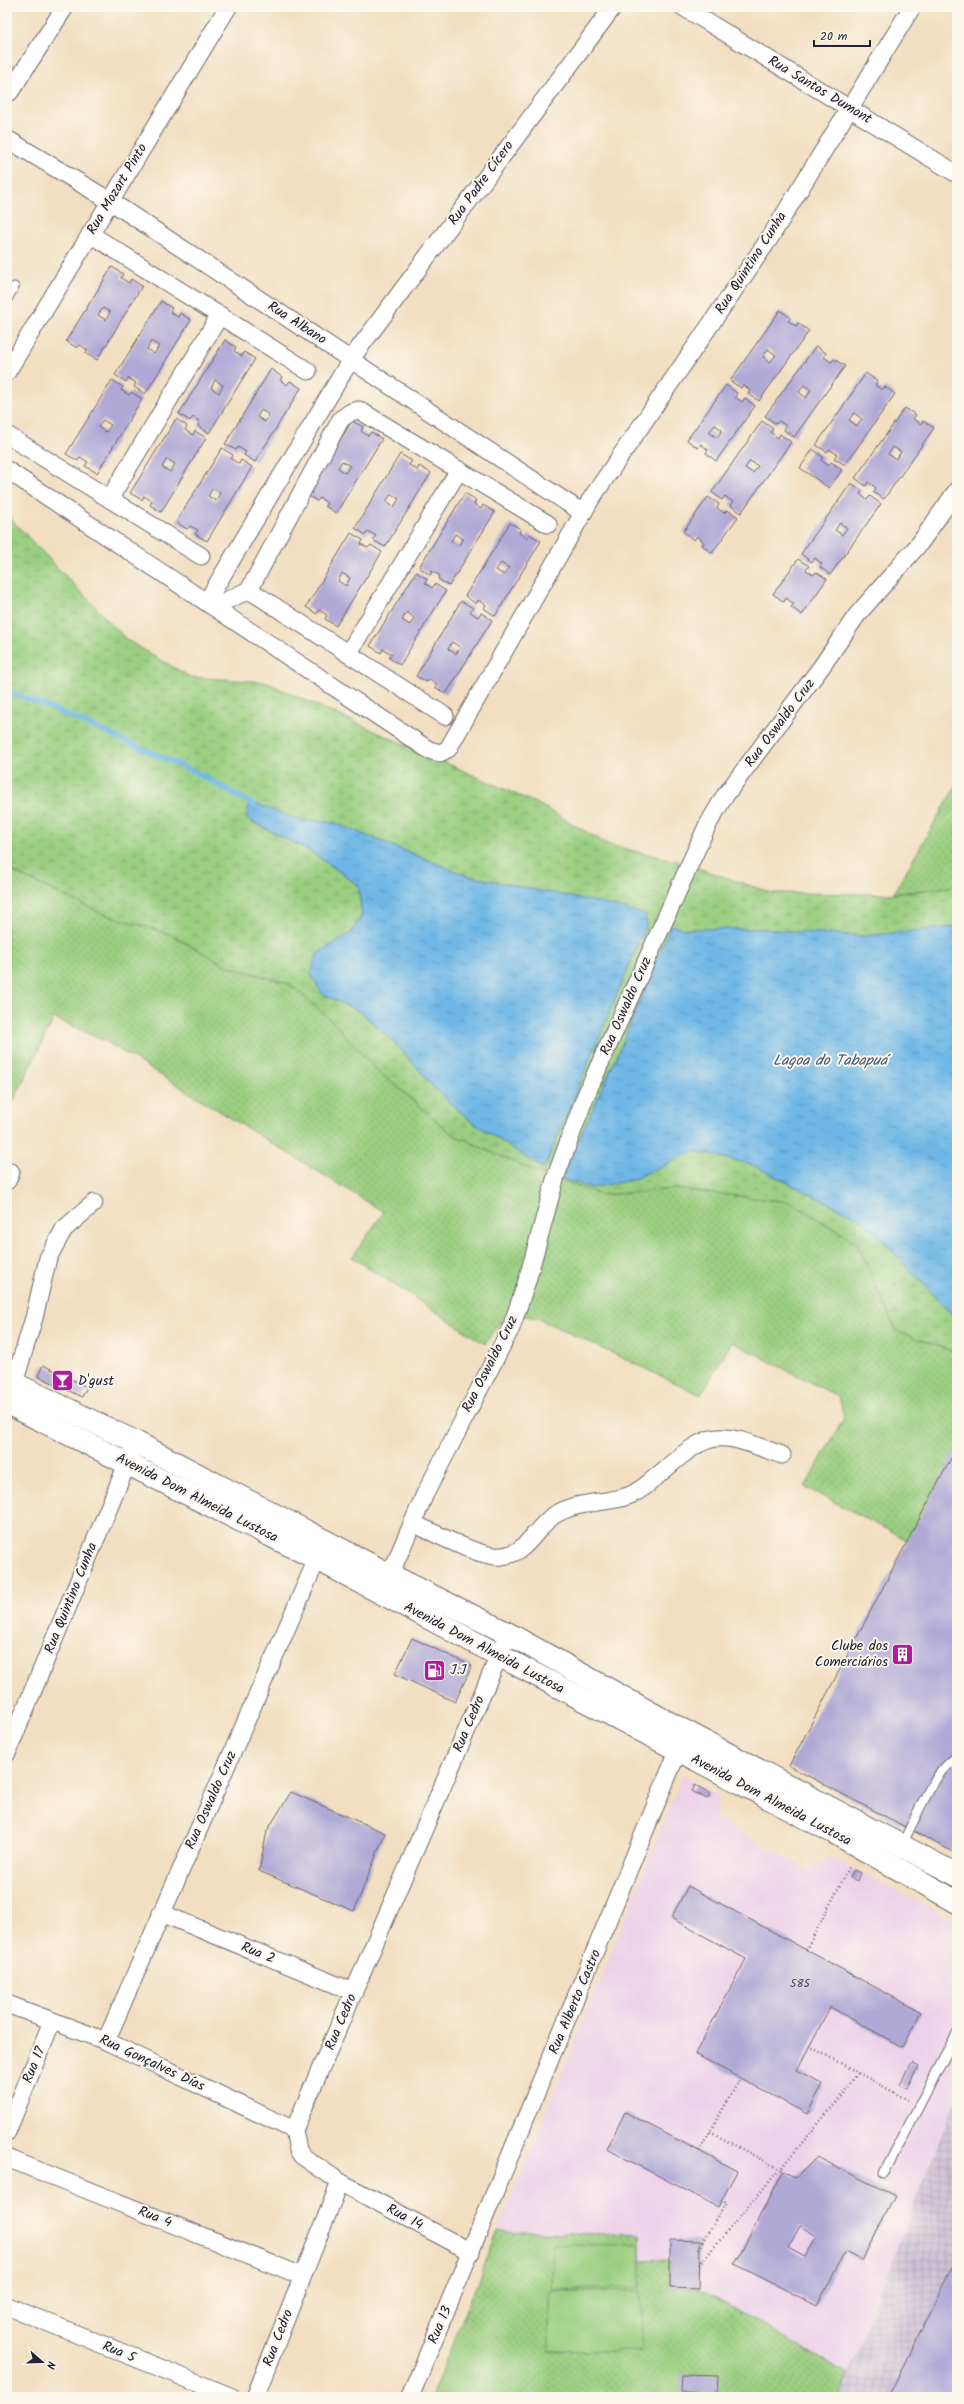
<svg xmlns="http://www.w3.org/2000/svg" width="964" height="2404" font-family="Kalam,sans-serif">
<style>
.built{fill:#edd1e9}
.industrial{fill:url(#industrial-grid)}
.grass{fill:url(#grass-dots);stroke:#5e785e}
.wetland{fill:url(#wetland-marsh);stroke:#5e785e;fill-rule:evenodd}
.pitch{fill:#9ace80;stroke:#5e785e}
.water{fill:url(#water-ripples);stroke:#486c90}
.lines{fill:none;stroke-linecap:round;stroke-linejoin:round}
.stream{stroke:#6eb7e6;stroke-width:5.5}
.building{fill:#b0a9d6;fill-rule:evenodd}
.lane-casing{stroke:#6b646a;stroke-width:11}
.street-casing{stroke:#6b646a;stroke-width:19}
.primary-casing{stroke:#6b646a;stroke-width:24}
.path{stroke:#6b646a;stroke-width:2.5;stroke-dasharray:1 3;stroke-linecap:butt}
.lane{stroke:#fff;stroke-width:9}
.street{stroke:#fff;stroke-width:17}
.primary{stroke:#fff;stroke-width:22}
.labels{text-anchor:middle;dominant-baseline:central;stroke-width:4;stroke-linejoin:round;paint-order:stroke}
.number-label{font-size:12px;fill:#464462}
.street-label{font-size:14px;fill:#22223b;stroke:#fbf7ec}
.poi-label{font-size:14px;fill:#22223b;stroke:#fbf7ec;text-anchor:start}
.water-label{font-size:15px;font-style:italic;fill:#3d5677;stroke:#fbf7ec}
</style>
<defs>
<pattern id="industrial-grid" width="8" height="8" patternUnits="userSpaceOnUse"><rect width="8" height="8" fill="#ccbfd4"/><path d="M0 4h8M4 0v8" fill="none" stroke="#afa4b7"/></pattern>
<pattern id="grass-dots" width="8" height="8" patternUnits="userSpaceOnUse"><rect width="8" height="8" fill="#9ace80"/><path d="M2 2h.1M6 6h.1" fill="none" stroke="#84b170" stroke-width="1.8" stroke-linecap="round"/></pattern>
<pattern id="wetland-marsh" width="20" height="14" patternUnits="userSpaceOnUse"><rect width="20" height="14" fill="#9ace80"/><path d="M1 5h8M5 5V1M11 12h8M15 12V8" fill="none" stroke="#84b170"/></pattern>
<pattern id="water-ripples" width="26" height="14" patternUnits="userSpaceOnUse"><rect width="26" height="14" fill="#6eb7e6"/><path d="M2 4q2-2 4 0t4 0M15 11q2-2 4 0t4 0" fill="none" stroke="#5a94bc"/></pattern>
</defs>
<rect width="100%" height="100%" fill="#fbf7ec"/>
<filter id="ink" filterUnits="userSpaceOnUse"><feTurbulence type="fractalNoise" baseFrequency=".025" numOctaves="2"/><feDisplacementMap in="SourceGraphic" scale="8" xChannelSelector="R" yChannelSelector="G"/><feConvolveMatrix kernelMatrix="1 2 1 2 8 2 1 2 1" color-interpolation-filters="sRGB"/></filter>
<filter id="wash" filterUnits="userSpaceOnUse"><feTurbulence type="fractalNoise" baseFrequency=".012" numOctaves="4" result="noise"/><feDisplacementMap in="SourceGraphic" scale="16" xChannelSelector="R" yChannelSelector="G"/><feGaussianBlur stdDeviation="0.9" result="paint"/><feColorMatrix in="noise" values="0 0 0 0 0 0 0 0 0 0 0 0 0 0 0 0 0 1.4 0 .05"/><feComposite in="paint" operator="in"/></filter>
<g filter="url(#wash)">
<rect width="100%" height="100%" fill="#f2dfc1"/>
<path class="built" d="M683,1775l35,21 -2,23 92,51 23,-13 126,65v174l-118,301h-408z"/>
<path class="industrial" d="M957,2096v301h-118l9,-23z"/>
<g class="grass">
<path d="M957,784v102l-64,8z"/>
<path d="M7,869l94,44 69,21 57,32 63,18 44,39 39,43 79,68 150,61 72,-6 116,13 67,41 39,88 61,22v94l-48,94 -104,-54 39,-69 -5,-21 -107,-55 -31,53 -164,-77 -31,-5 -21,31 -133,-87 32,-45 -279,-171 -51,-23 -47,96z"/>
<path d="M498,2231l142,4v26l30,-1v28l29,1 149,85 -9,23h-408z"/>
</g>
<path class="wetland" d="M7,515l120,125 63,37 75,5 275,123 69,40 68,16 95,32 121,1 64,-8v39l-3,2 -92,9 -102,-7h-76l-13,-4 -51,124 -58,129 70,2 63,-29 55,13 114,57 93,99v33l-61,-22 -39,-88 -67,-41 -116,-13 -72,6 -80,-29 -70,-32 -79,-68 -39,-43 -44,-39 -63,-18 -57,-32 -69,-21 -94,-44zM249,802l48,17 38,4 133,53 128,26 51,21 -103,246 -72,-47 -36,-32 -35,-41 -40,-37 -39,-18 -5,-40 34,-21 11,-18 -4,-30 -48,-34 -63,-32z"/>
<g class="pitch">
<path d="M553,2244l87,1v42l-88,2z"/>
<path d="M549,2291h92l1,60h-93z"/>
</g>
<g class="water">
<path d="M248,801l49,18 38,4 133,53 128,26 49,12 2,9 -16,38 -87,208 -72,-47 -36,-32 -35,-41 -40,-37 -39,-18 -11,-20 6,-20 34,-21 11,-18 -4,-30 -48,-34 -63,-32z"/>
<path d="M671,925l13,4h76l102,7 92,-9 3,-2v395l-93,-99 -114,-57 -55,-13 -63,29 -41,8 -30,-10 59,-129z"/>
</g>
<g class="lines">
<path class="stream" d="M7,691l37,14 151,67 59,33"/>
</g>
<g id="blocks">
<g class="building">
<path d="M112,267l11,7 -2,4 8,5 2,-4 11,7 -45,74 -12,-7 3,-3 -8,-5 -3,3 -11,-7zM103,308l7,4 -4,8 -8,-5z"/>
<path d="M161,301l11,7 -2,4 8,5 2,-4 11,7 -46,74 -11,-7 2,-4 -8,-5 -2,4 -11,-7zM151,341l8,5 -5,8 -7,-5z"/>
<path d="M780,310l11,8 -3,3 8,5 2,-3 11,8 -50,70 -11,-7 2,-4 -7,-5 -2,3 -11,-7zM768,349l8,6 -6,7 -7,-5z"/>
<path d="M225,340l11,7 -2,4 8,5 2,-4 11,7 -46,74 -11,-7 2,-4 -7,-5 -3,4 -11,-7zM215,380l8,5 -4,8 -8,-5z"/>
<path d="M816,346l10,7 -2,4 7,5 3,-3 11,7 -51,71 -10,-7 2,-4 -7,-5 -3,3 -11,-8zM804,385l7,5 -5,8 -7,-6z"/>
<path d="M271,369l11,8 -2,3 7,5 3,-4 11,7 -46,74 -11,-7 2,-3 -8,-5 -2,3 -11,-6zM261,410l8,5 -4,7 -8,-5z"/>
<path d="M866,373l11,8 -2,4 7,5 3,-3 10,7 -50,71 -11,-7 3,-4 -8,-5 -2,3 -11,-7zM854,413l8,6 -5,7 -8,-6z"/>
<path d="M112,380l11,7 -2,3 8,5 2,-3 11,7 -45,74 -12,-7 3,-4 -8,-5 -2,4 -12,-7zM103,420l8,5 -5,7 -8,-5z"/>
<path d="M726,385l11,8 -2,4 7,5 3,-4 10,8 -39,55 -10,-8 2,-3 -7,-6 -3,4 -11,-8zM715,425l7,5 -5,8 -8,-6z"/>
<path d="M905,408l11,7 -3,4 8,5 2,-3 11,7 -50,71 -11,-7 3,-4 -8,-6 -2,4 -11,-8zM893,447l8,5 -5,7 -8,-5z"/>
<path d="M176,419l11,7 -2,4 8,5 2,-4 11,7 -45,74 -11,-7 2,-4 -8,-5 -2,4 -12,-7zM167,459l8,5 -5,8 -8,-5z"/>
<path d="M352,421l11,6 -2,4 7,5 3,-4 11,7 -46,74 -11,-7 2,-3 -7,-5 -3,3 -11,-7zM342,461l8,5 -5,7 -7,-5z"/>
<path d="M762,421l11,8 -3,3 8,6 2,-4 11,8 -50,71 -11,-8 3,-3 -8,-6 -3,4 -10,-8zM750,461l8,5 -5,7 -8,-5z"/>
<path d="M222,448l11,7 -2,4 8,5 2,-4 11,7 -45,74 -12,-7 3,-4 -8,-4 -3,3 -11,-7zM213,488l7,5 -4,8 -8,-5z"/>
<path d="M813,449l10,8 -2,3 8,6 2,-4 11,8 -13,18 -29,-20z"/>
<path d="M400,454l12,7 -3,4 8,5 2,-4 12,7 -46,74 -12,-7 3,-4 -8,-5 -2,4 -11,-7zM391,494l8,5 -5,8 -8,-5z"/>
<path d="M851,483l11,8 -2,3 7,6 3,-4 11,8 -51,71 -10,-8 2,-3 -7,-6 -3,4 -11,-8zM840,523l7,5 -5,7 -7,-5z"/>
<path d="M465,493l11,7 -2,4 7,5 2,-4 12,7 -46,74 -11,-7 2,-3 -8,-5 -2,4 -11,-8zM455,534l8,5 -5,7 -7,-5z"/>
<path d="M708,497l11,7 -2,4 7,5 3,-3 11,7 -26,36 -10,-8 2,-3 -7,-6 -3,4 -11,-8z"/>
<path d="M510,523l11,6 -2,4 8,5 2,-4 12,7 -46,75 -11,-8 2,-3 -8,-5 -2,4 -11,-8zM501,563l8,5 -5,7 -8,-5z"/>
<path d="M351,533l12,7 -2,4 7,4 3,-3 11,7 -46,74 -11,-7 2,-4 -8,-5 -2,4 -11,-7zM342,573l8,5 -4,8 -8,-5z"/>
<path d="M798,559l11,7 -3,4 8,5 2,-3 11,7 -25,36 -11,-8 3,-3 -8,-6 -2,4 -11,-8z"/>
<path d="M416,572l11,7 -2,4 7,5 3,-4 11,7 -46,74 -11,-7 3,-4 -9,-5 -2,4 -11,-7zM407,612l7,6 -4,7 -8,-5z"/>
<path d="M461,601l12,7 -3,4 8,5 3,-4 11,7 -46,74 -11,-7 2,-3 -8,-5 -2,3 -11,-6zM452,642l8,5 -4,7 -8,-5z"/>
<path d="M43,1365l44,22 -5,10 -44,-21z"/>
<path d="M957,1447v407l-168,-88z"/>
<path d="M412,1638l60,28 -17,36 -60,-28z"/>
<path d="M695,1785l15,8 -3,6 -15,-8z"/>
<path d="M291,1792l94,41 -31,78 -95,-40 8,-40z"/>
<path d="M854,1870l6,3 -3,8 -7,-3z"/>
<path d="M688,1886l233,126 -19,35 -72,-40 -33,63 26,14 -16,30 -112,-60 51,-95 -75,-41z"/>
<path d="M911,2062l7,4 -11,22 -7,-4z"/>
<path d="M625,2112l112,59 -19,36 -111,-58z"/>
<path d="M817,2157l78,39 -33,65 -17,-9 -28,54 -82,-42 48,-93 13,7zM800,2226l17,10 -12,21 -17,-9z"/>
<path d="M670,2240l30,1 -1,48 -29,-1z"/>
<path d="M957,2259v138h-69z"/>
<path d="M681,2375l37,1 -1,17 -37,-1z"/>
</g>
</g>
</g>
<g filter="url(#ink)">
<use href="#blocks" fill-opacity="0" stroke="#6b646a" stroke-width="1"/>
<g class="lines">
<defs>
<g id="lane">
<path d="M7,299l7,-12"/>
<path d="M902,1844c14,-25 30,-72 55,-87"/>
<path d="M884,2173l73,-140"/>
</g>
<g id="street">
<path d="M683,7l274,167"/>
<path d="M10,92l55,-85"/>
<path d="M7,139l103,62 473,312"/>
<path d="M90,234l218,137"/>
<path d="M7,372l221,-365"/>
<path d="M7,435l194,121"/>
<path d="M7,470l422,280 11,3 8,-4 143,-250 178,-260 143,-232"/>
<path d="M110,498l110,-183"/>
<path d="M249,590l92,-171 10,-7 8,-2 189,114"/>
<path d="M207,601l144,-242 262,-352"/>
<path d="M215,606l34,-16 196,126"/>
<path d="M348,654l111,-184"/>
<path d="M7,1181l4,-9"/>
<path d="M14,1383l20,-65 14,-60 16,-29 30,-26"/>
<path d="M412,1523c22,9 69,36 90,33 26,-3 32,-27 51,-40 22,-15 51,-12 75,-20 14,-5 24,-16 35,-25 51,-45 58,-38 119,-16"/>
<path d="M390,1575l35,-81 86,-166 16,-47 29,-105 29,-79 122,-271 17,-29 98,-131 35,-51 63,-72 37,-53"/>
<path d="M7,1753l125,-301"/>
<path d="M161,1913l193,79"/>
<path d="M7,2004l99,37 188,89"/>
<path d="M106,2041l211,-482"/>
<path d="M7,2132l45,-111"/>
<path d="M7,2158l295,118"/>
<path d="M471,2252l-131,-70 -38,-26 -4,-6 -4,-20 210,-486"/>
<path d="M7,2306l225,91"/>
<path d="M255,2397l85,-215"/>
<path d="M410,2397l268,-646"/>
</g>
<g id="primary">
<path d="M7,1380l130,63 253,132 119,59 151,84 297,157"/>
<path d="M7,1403l310,156 516,273 124,70"/>
</g>
</defs>
<use href="#lane" class="lane-casing"/>
<use href="#street" class="street-casing"/>
<use href="#primary" class="primary-casing"/>
<g class="path">
<path d="M806,1950l44,-84"/>
<path d="M809,2046l99,54"/>
<path d="M710,2132l73,39"/>
<path d="M699,2151l41,-72"/>
<path d="M699,2249l27,-47 -4,-2"/>
<path d="M699,2265l140,-166 19,-26"/>
</g>
<use href="#lane" class="lane"/>
<use href="#street" class="street"/>
<use href="#primary" class="primary"/>
</g>
</g>
<defs>
<symbol id="bar-square" viewBox="-11 -11 22 22"><rect x="-9" y="-9" width="18" height="18" rx="4" fill="#b5179e" stroke="#fbf7ec"/><path d="M-6-5H6L.8 .8V4.5H3.5V6h-7V4.5H-.8V.8Z" fill="#fff"/></symbol>
<symbol id="building-square" viewBox="-11 -11 22 22"><rect x="-9" y="-9" width="18" height="18" rx="4" fill="#b5179e" stroke="#fbf7ec"/><path d="M-4-6H4V6H1V3H-1V6H-4ZM-2.5-4.3h1.7v1.8h-1.7ZM.8-4.3h1.7v1.8H.8ZM-2.5-1h1.7V.8h-1.7ZM.8-1h1.7V.8H.8Z" fill="#fff"/></symbol>
<symbol id="fuel-square" viewBox="-11 -11 22 22"><rect x="-9" y="-9" width="18" height="18" rx="4" fill="#b5179e" stroke="#fbf7ec"/><path d="M-5.5-6h7V0h2V4h1.3V-2.5L3-4.5l.8-.8L6-3V5H2.5V1h-1V6h-7ZM-4.2-4.7v3.2H.2V-4.7Z" fill="#fff"/></symbol>
</defs>
<g fill-rule="evenodd">
<use href="#bar-square" x="50" y="1368" width="25" height="25"/>
<use href="#building-square" x="890" y="1642" width="25" height="25"/>
<use href="#fuel-square" x="422" y="1658" width="25" height="25"/>
</g>
<g class="labels">
<g class="number-label">
<text x="800" y="1983">585</text>
</g>
<g class="street-label">
<text transform="translate(820 90) rotate(31)">Rua Santos Dumont</text>
<text transform="translate(481 183) rotate(-54)">Rua Padre Cícero</text>
<text transform="translate(117 189) rotate(-59)">Rua Mozart Pinto</text>
<text transform="translate(751 263) rotate(-57)">Rua Quintino Cunha</text>
<text transform="translate(297 323) rotate(33)">Rua Albano</text>
<text transform="translate(780 723) rotate(-53)">Rua Oswaldo Cruz</text>
<text transform="translate(626 1006) rotate(-66)">Rua Oswaldo Cruz</text>
<text transform="translate(490 1364) rotate(-63)">Rua Oswaldo Cruz</text>
<text transform="translate(197 1498) rotate(27)">Avenida Dom Almeida Lustosa</text>
<text transform="translate(71 1598) rotate(-68)">Rua Quintino Cunha</text>
<text transform="translate(484 1648) rotate(28)">Avenida Dom Almeida Lustosa</text>
<text transform="translate(469 1724) rotate(-67)">Rua Cedro</text>
<text transform="translate(211 1800) rotate(-66)">Rua Oswaldo Cruz</text>
<text transform="translate(771 1800) rotate(28)">Avenida Dom Almeida Lustosa</text>
<text transform="translate(258 1953) rotate(22)">Rua 2</text>
<text transform="translate(575 2002) rotate(-67)">Rua Alberto Castro</text>
<text transform="translate(341 2022) rotate(-67)">Rua Cedro</text>
<text transform="translate(152 2063) rotate(25)">Rua Gonçalves Días</text>
<text transform="translate(34 2065) rotate(-68)">Rua 17</text>
<text transform="translate(155 2217) rotate(22)">Rua 4</text>
<text transform="translate(405 2217) rotate(28)">Rua 14</text>
<text transform="translate(440 2325) rotate(-67)">Rua 13</text>
<text transform="translate(278 2338) rotate(-69)">Rua Cedro</text>
<text transform="translate(119 2352) rotate(22)">Rua 5</text>
</g>
<g class="poi-label">
<text x="78" y="1381">D'gust</text>
<text x="888" y="1646" text-anchor="end">Clube dos<tspan x="888" dy="16">Comerciários</tspan></text>
<text x="450" y="1670">J.J</text>
</g>
<g class="water-label">
<text x="830" y="1061">Lagoa do Tabapuá</text>
</g>
</g>
<rect width="964" height="2404" fill="none" stroke="#fbf7ec" stroke-width="24"/>
<g transform="translate(42 2362) rotate(110)" stroke="#fbf7ec" stroke-width="3" paint-order="stroke">
<path d="M0-3L7 15L0 10L-7 15Z" fill="#22223b"/>
<text y="-6" font-size="11" font-weight="bold" text-anchor="middle" fill="#22223b">N</text>
</g>
<path d="M814 40v6h56v-6" fill="none" stroke="#22223b" stroke-width="2"/>
<text x="820" y="40" font-size="12" fill="#22223b" stroke="#fbf7ec" stroke-width="3" paint-order="stroke">20 m</text>
</svg>
